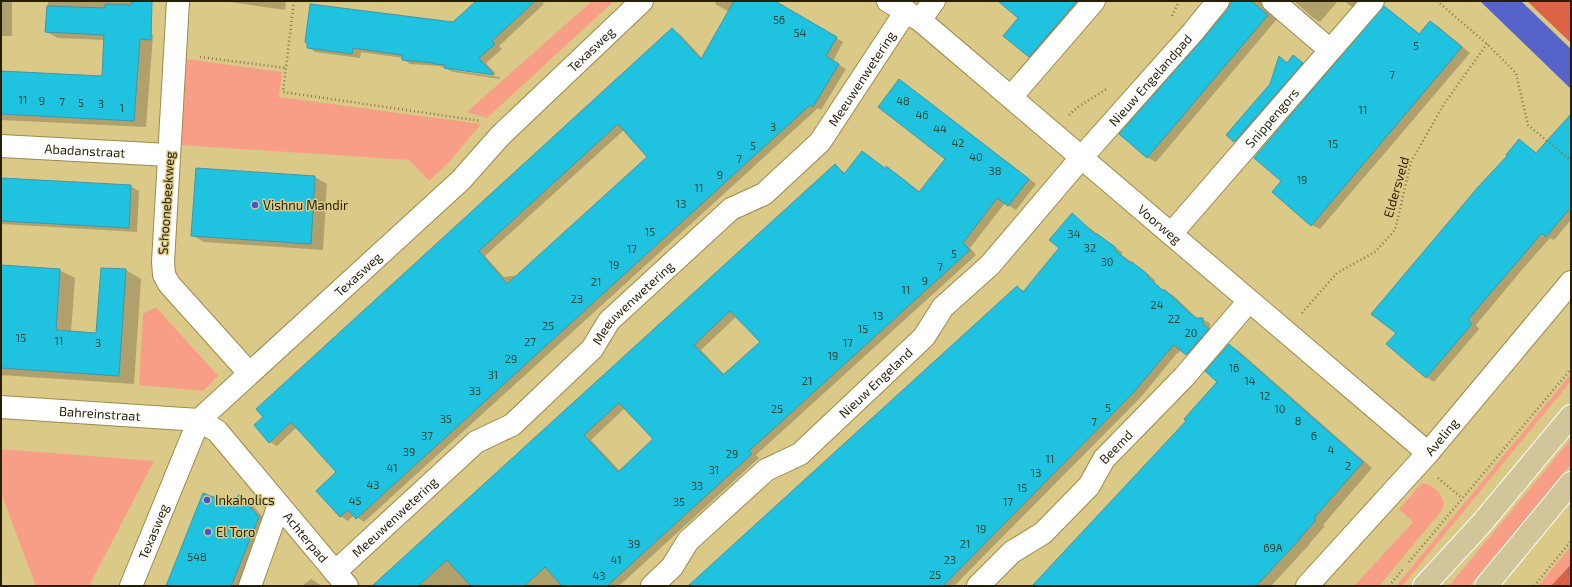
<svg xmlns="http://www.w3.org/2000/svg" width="1572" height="587" font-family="'Exo 2',sans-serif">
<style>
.green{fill:#f89e87}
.forest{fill:#dd6346}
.water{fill:#5663cb}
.shadow{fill:#0003;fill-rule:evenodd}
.building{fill:#1fc2df;stroke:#4096a9;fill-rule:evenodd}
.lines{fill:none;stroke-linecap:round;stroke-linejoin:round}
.minor-casing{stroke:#9b8a4a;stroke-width:24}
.major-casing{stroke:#fff;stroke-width:24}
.path{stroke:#837748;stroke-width:2.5;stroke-dasharray:1 3;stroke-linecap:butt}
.minor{stroke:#fff;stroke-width:22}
.major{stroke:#d1c59a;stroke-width:22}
.poi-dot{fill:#4a54c9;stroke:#dbc988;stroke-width:1.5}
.labels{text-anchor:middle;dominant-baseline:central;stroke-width:3;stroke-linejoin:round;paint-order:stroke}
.number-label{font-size:11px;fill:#24483b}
.street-label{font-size:13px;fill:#261f04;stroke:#dbc988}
.poi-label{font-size:13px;fill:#261f04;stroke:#dbc988;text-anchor:start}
</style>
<rect width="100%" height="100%" fill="#dbc988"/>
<g class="green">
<path d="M592,1h22l-127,117 -20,-6z"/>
<path d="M187,59l95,13 -3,25 202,27 -32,38 -20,19 -20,-21 -228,-15z"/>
<path d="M156,307l62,69 -15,15 -64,-6 4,-71z"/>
<path d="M1571,374v7l-169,205h-6z"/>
<path d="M1571,439v25l-101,122h-21z"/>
<path d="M1,449l153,12 -65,125h-53l-35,-93z"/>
<path d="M1424,483c11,3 24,15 18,27l-63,76h-25l59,-64 -14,-13 22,-25z"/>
<path d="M1571,546v17l-19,23h-14z"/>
</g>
<g class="forest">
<path d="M1527,1h44v42z"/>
<path d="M1571,564v22h-20z"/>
</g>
<path class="water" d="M1480,1h41l50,48v40z"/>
<g class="shadow">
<rect x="1" y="1" width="11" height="35"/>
<path d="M48,1h103l-1,32 3,2 -7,92 -145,-7v-48l102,5 2,-37 -47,-2 -12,-6z"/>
<path d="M223,1h63l-1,9z"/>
<path d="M478,1h64l2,3 -45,42 3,3 -16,14 10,11 -46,-6 2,2 47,7 1,2 -47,-7 -13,-6 -30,-2 -7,-5v-1l-42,-6 -1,6 -45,-6 -7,-5 145,-24z"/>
<path d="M717,1h56l70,41 -10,19 13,8 -25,41 -3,-2 -454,414 -10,-7 -6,6 -8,-5 -2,-44 -41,-45 -20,19 -7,-4 403,-412 7,4 22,24 27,-46 -14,-8zM624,130l25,27 -130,118 -15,2 -19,-21z"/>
<path d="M999,1h90l-52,60 -8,-4 -9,-39z"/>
<path d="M1234,1h36l-1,10 8,8 -121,143 -8,-4 -27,-24 82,-93z"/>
<path d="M1294,1h44l-18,21 -8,-5z"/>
<path d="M1344,1h25l-10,11z"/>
<path d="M1384,7l8,5 28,22 11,-12 7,4 32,27 -150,176 -8,-4 -29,-44z"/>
<path d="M1280,58l8,6 10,-5 8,7 -67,77 -12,-8 44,-51z"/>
<path d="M907,85l129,99 -20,26 -11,-7 -35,45 6,7 -220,200 3,3 -140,128h-229l445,-421 11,9 16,-22 25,19 1,-3 8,5 24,19 26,-34zM737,316l24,26 -36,33 -24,-25zM625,408l29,31 -34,32 -29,-31z"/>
<path d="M1571,124v96l-17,20 -4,-2 -30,34 -44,53 3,4 -45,53 -8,-5 -29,-44 123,-192 18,13z"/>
<path d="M197,169l118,8 12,7 -4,66 -119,-8 -12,-7z"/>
<path d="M1,179l129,7 9,5 -2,41 -136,-8z"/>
<path d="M1072,215l50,37v3l26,19 7,6v3l9,8 9,4 24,23 5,1 8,4v7l-16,28 -13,-9 -3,5 -1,-1 -35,43 -188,190h-264l327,-299 7,4 37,-43z"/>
<path d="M59,270l16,8 -4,54 26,2 29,-64 15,9 -7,105 -133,-9v-47z"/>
<path d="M1229,345l10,6 133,117 -49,57 2,1 -16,18v1l-38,41h-238l155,-165 31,-39z"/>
<path d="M240,495l9,6 19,22 -26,63h-75l63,-82z"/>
<path d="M311,579l8,5 2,2h-19z"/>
</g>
<g class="building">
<path d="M132,1h20l-1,39 -11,-1 -6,82 -133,-7v-43l101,5 2,-41 -59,-3 2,-26 58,2v-4l26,1z"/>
<path d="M476,1h59l-43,40 3,3 -16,14 15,17 -50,-7 1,-3 -11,-1v-1l-32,-3v-5l-49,-7 -1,6 -45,-6v-5l-2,-1 5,-38 143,18z"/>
<path d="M734,1h41l62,36 -11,19 13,8 -26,43 -3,-2 -454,414 -8,-9 -8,7 -24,-26 20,-19 -45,-50 -22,21 -15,-18 9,-8 -7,-8 416,-381 29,31zM618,124l29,33 -140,127 -28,-33z"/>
<path d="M998,1h79l-48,56 -26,-21 15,-18z"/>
<path d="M1232,1h19l17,14 -121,143 -28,-24 83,-94 26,-31z"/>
<path d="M1384,6l35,28 11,-13 32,26 -151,179 -39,-34 9,-11 -27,-23z"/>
<path d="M1293,55l10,8 -69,79 -8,-7 44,-51 9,-28 8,7z"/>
<path d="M899,79l130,100 -21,27 -11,-8 -34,45 7,7 -221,201 3,3 -145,132h-45l-17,-19 -21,19h-53l-24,-26 -29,26h-46l463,-422 9,10 18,-23 24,18v-3l33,26 26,-33 -67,-52zM730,311l30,31 -37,33 -29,-30zM619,403l34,36 -35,33 -34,-37z"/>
<path d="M1571,114v93l-25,30 -4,-4 -60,70 -14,17 4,4 -46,54 -40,-34 10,-11 -25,-19 108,-128 28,-30 -1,-1 13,-16 17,14z"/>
<path d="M196,168l119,8 -4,68 -120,-8z"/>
<path d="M1,178l130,7 -2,43 -128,-7z"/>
<path d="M1072,213l23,21h2l18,13v3l14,12h3l9,7 7,6v2l14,13h3l25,23 6,5h7v6l6,5 -23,26 -12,-10 -4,5h-1l-35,42 -191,194h-255l329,-300 6,6 36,-44 -10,-8z"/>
<path d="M1,265l59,4 -4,61 40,3 5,-65 25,1 -7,107 -118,-8z"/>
<path d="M1229,344l134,118 -49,56 2,2 -16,18v1l-44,47h-224l154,-165 -2,-2 33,-37 -12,-11z"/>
<path d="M203,493l26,10 11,-9 19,23 -28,69h-65z"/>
</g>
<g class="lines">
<defs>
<g id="minor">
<path d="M178,1l-15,261 1,13 5,9 80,89"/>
<path id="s1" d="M888,1l32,19 508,433"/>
<path d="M1273,1l57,49"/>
<path d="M920,20l14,-19"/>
<path d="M1011,97l83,-96"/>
<path id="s2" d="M1,146l168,9"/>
<path id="s3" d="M1171,234l202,-233"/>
<path id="s4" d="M1,407l198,13 18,11 130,155"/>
<path id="s5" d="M335,572l141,-130 36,-17 80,-76 17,-28 122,-112 33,-15 56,-52 86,-131"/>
<path id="s6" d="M131,586l68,-166 262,-240 39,-44 142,-135"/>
<path d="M250,586l29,-81"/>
<path id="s7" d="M652,586l20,-19 16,-26 78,-71 34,-16 124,-117 19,-30 47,-42 91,-107 112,-126 25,-31"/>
<path id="s8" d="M978,586l34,-34 31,-19 46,-47 15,-27 80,-82 65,-76"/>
<path id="s9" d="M1307,586l121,-133 143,-171"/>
</g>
<g id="major">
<path d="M1424,586l58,-63 89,-107"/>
<path d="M1486,586l85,-103"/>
</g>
</defs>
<use href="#minor" class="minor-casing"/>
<use href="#major" class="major-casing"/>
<g class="path">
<path d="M294,1l-11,91 198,29"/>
<path d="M1437,1l50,43 29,29 12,52 43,36"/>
<path d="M1172,16l7,-15"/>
<path d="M200,57l86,11"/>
<path d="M1069,115l9,-8 30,-19"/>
<path d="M1302,313l35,-40 38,-21 20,-22 16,-68 33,-58 43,-60"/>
<path d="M1438,478l24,20"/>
<path d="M1409,562l162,-193"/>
<path d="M1389,586l14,-17"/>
<path d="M1534,586l37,-45"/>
<path d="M1557,586l14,-17"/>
</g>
<use href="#minor" class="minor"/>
<use href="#major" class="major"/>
</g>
<g class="poi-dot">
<circle cx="255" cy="205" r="4"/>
<circle cx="207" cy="500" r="4"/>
<circle cx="208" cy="532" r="4"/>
</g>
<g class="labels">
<g class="number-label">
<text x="779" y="19">56</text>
<text x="800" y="32">54</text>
<text x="1416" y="45">5</text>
<text x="1392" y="74">7</text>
<text x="23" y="99">11</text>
<text x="42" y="100">9</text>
<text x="903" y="100">48</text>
<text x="62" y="101">7</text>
<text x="81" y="102">5</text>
<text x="101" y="103">3</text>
<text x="122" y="107">1</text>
<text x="1363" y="109">11</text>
<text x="922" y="114">46</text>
<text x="773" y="126">3</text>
<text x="940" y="128">44</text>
<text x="958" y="142">42</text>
<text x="1333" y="143">15</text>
<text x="753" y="145">5</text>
<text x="976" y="156">40</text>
<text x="739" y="158">7</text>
<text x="995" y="170">38</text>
<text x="720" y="174">9</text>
<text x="1302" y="179">19</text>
<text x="699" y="187">11</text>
<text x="681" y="203">13</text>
<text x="650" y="231">15</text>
<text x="1074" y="233">34</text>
<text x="1090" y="247">32</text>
<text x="632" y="248">17</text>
<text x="954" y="253">5</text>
<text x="1107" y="261">30</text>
<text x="614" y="264">19</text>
<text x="940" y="266">7</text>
<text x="925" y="280">9</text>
<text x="596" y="281">21</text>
<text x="906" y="289">11</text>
<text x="577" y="298">23</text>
<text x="1157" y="304">24</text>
<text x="878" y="315">13</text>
<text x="1174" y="318">22</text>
<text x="548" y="325">25</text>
<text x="863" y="328">15</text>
<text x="1191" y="332">20</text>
<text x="21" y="337">15</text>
<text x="59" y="340">11</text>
<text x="530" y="341">27</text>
<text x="98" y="342">3</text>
<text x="848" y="342">17</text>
<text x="833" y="355">19</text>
<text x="511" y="358">29</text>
<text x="1234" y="367">16</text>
<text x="493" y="374">31</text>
<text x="807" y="380">21</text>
<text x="1250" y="380">14</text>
<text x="475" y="390">33</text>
<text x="1265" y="395">12</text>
<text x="1108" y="407">5</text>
<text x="777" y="408">25</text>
<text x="1280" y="408">10</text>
<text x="446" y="418">35</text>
<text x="1298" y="420">8</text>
<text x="1094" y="421">7</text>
<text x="427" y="435">37</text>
<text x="1314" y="435">6</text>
<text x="1331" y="449">4</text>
<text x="409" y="451">39</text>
<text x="732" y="453">29</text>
<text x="1050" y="458">11</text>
<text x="1348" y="465">2</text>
<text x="392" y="467">41</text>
<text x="714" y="469">31</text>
<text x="1036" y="472">13</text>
<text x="373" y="484">43</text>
<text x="697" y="485">33</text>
<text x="1022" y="487">15</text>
<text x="355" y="500">45</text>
<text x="679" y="501">35</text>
<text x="1008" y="501">17</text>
<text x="981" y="528">19</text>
<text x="634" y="543">39</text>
<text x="965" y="543">21</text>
<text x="1273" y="547">69A</text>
<text x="197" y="556">54B</text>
<text x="616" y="559">41</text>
<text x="950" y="559">23</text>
<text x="935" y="574">25</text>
<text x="599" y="575">43</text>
</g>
<g class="street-label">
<text stroke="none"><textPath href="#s6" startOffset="719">Texasweg</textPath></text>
<text stroke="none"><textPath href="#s5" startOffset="729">Meeuwenwetering</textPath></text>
<text stroke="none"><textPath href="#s7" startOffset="715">Nieuw Engelandpad</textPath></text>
<text stroke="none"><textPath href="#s3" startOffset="154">Snippengors</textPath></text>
<text stroke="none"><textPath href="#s2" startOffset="84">Abadanstraat</textPath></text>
<text transform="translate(1396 187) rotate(-74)">Eldersveld</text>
<text transform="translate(166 203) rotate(-86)">Schoonebeekweg</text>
<text stroke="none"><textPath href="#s1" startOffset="352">Voorweg</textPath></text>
<text stroke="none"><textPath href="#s6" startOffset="395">Texasweg</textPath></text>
<text stroke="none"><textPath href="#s5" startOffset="404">Meeuwenwetering</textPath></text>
<text stroke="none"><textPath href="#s7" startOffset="305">Nieuw Engeland</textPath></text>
<text stroke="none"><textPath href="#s4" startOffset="99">Bahreinstraat</textPath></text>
<text stroke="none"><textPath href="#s9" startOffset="201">Aveling</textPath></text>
<text stroke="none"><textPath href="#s8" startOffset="198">Beemd</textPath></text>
<text stroke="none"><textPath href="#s5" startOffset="81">Meeuwenwetering</textPath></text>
<text stroke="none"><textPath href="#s6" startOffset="59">Texasweg</textPath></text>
<text stroke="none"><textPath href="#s4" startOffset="358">Achterpad</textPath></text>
</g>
<g class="poi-label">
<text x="263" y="205">Vishnu Mandir</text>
<text x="215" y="500">Inkaholics</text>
<text x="216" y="532">El Toro</text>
</g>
</g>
<rect width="1572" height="587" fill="none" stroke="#261f04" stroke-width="4"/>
</svg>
